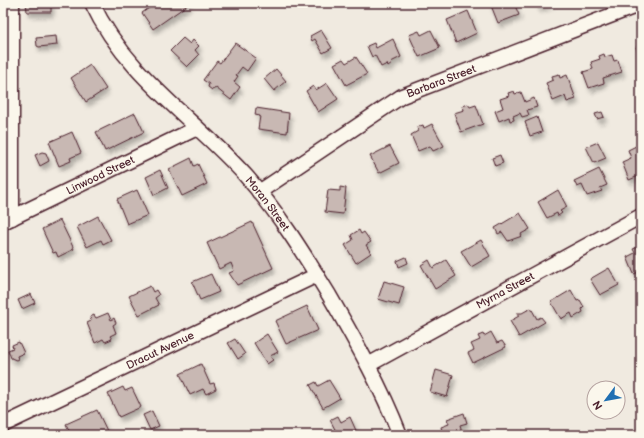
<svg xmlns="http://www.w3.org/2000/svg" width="644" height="438" font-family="'Balsamiq Sans',sans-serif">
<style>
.building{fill:#c8b8b3;stroke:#4a1f2b;filter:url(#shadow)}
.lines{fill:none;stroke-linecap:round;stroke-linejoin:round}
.street-casing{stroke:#4a1f2b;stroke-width:17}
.street{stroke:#fbf7ec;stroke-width:14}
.labels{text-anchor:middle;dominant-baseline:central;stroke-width:3;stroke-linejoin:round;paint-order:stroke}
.street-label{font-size:11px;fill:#4a1f2b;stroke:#fbf7ec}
</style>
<defs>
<filter id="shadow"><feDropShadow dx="2.5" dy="4.5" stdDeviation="2" flood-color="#0004"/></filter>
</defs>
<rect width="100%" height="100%" fill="#f0eae0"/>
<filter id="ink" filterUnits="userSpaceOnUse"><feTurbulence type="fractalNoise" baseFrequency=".025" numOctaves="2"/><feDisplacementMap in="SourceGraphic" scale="8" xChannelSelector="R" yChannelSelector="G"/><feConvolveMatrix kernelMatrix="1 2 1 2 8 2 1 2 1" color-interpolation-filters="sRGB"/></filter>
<g filter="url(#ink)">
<g class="building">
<path d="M26,3h25v9h-24z"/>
<path d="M156,3h32l1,1 -36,25 -11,-16z"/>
<path d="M490,3h24l5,12 -21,8z"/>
<path d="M537,3h14l-13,5z"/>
<path d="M468,11l9,22 -21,10 -9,-23z"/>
<path d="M321,30l11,18 -9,5 -8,-14 -3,2 -2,-5z"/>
<path d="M431,30l9,18 -21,9 -10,-22 10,-4 2,4z"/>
<path d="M56,36l1,9 -18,2 -2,-1 -1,-8z"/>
<path d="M183,38l7,6 3,-4 6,6 -4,4 4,5 -12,12 -17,-16z"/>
<path d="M393,39l8,18 -10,5 1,2 -4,3 -1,-3 -6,3 -6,-12 -3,2 -5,-11 7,-3 2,5z"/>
<path d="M235,43l21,15 -9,13 -5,-4 -6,8 2,1 -4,6 6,5 -9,13 -15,-12 -4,2 -4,-3 1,-3 -6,-4 14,-19 3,2z"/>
<path d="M641,45v16l-5,-14z"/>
<path d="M604,54l1,3 7,-2 2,6 4,-1 4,12 -19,6 1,5 -15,5 -6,-16 10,-3 -2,-7 9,-3 -1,-3z"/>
<path d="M356,57l11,17 -21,11 -12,-21 9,-5 3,4z"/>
<path d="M90,65l16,24 -20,13 -15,-24z"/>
<path d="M276,69l10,12 -12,10 -10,-12z"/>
<path d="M559,74l1,4 7,-3 9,24 -9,3 -2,-6 -12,5 -7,-18 7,-3 -1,-4z"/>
<path d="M327,83l11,16 -20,13 -12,-21 7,-5 3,4z"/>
<path d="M514,91l1,3 6,-2 4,10 9,-4 3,9 -10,3 2,5 -7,2 -2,-4 -7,3 1,4 -4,1 -1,-4 -10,4 -4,-10 8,-3 -3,-9 9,-3 -1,-3z"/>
<path d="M468,104l2,3 6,-2 7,19 -22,8 -7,-19 10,-3 -1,-4z"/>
<path d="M256,108l33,5 -2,20 -29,-4 2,-13 -5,-1z"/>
<path d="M602,112l2,5 -7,2 -2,-5z"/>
<path d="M135,113l9,19 -39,19 -9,-19z"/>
<path d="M537,117l5,15 -12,4 -5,-14z"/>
<path d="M432,124l12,22 -11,5 -3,-5 -12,5 -7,-16 7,-4 -1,-4 6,-2 1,3z"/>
<path d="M72,132l9,21 -11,5 1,3 -12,5 -10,-24z"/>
<path d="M598,142l8,16 -12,5 -8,-16z"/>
<path d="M390,146l9,17 -20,10 -9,-17z"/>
<path d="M636,146l5,8v21l-12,5 -7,-18 9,-4 -3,-8z"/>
<path d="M42,152l4,1 3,8 -9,5 -5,-11z"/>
<path d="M500,155l3,8 -8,3 -3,-8z"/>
<path d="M191,158l3,8 4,-2 9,20 -25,12 -13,-27z"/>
<path d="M599,169l8,16 -7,3 2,3 -15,5 -5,-11 -5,2 -3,-6z"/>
<path d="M160,170l8,18 -14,7 -8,-18z"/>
<path d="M340,187l6,1 -3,26 -18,-2 3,-22 12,1z"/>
<path d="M137,190l11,25 -21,9 -10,-25z"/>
<path d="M558,190l9,17 -7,4 2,2 -4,3 -1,-3 -10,5 -9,-16z"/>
<path d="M520,213l10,16 -9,5 1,2 -14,5 -6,-9 -4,2 -3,-6z"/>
<path d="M98,216l13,24 -8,4 -2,-4 -14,7 -10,-20z"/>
<path d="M60,220l14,29 -16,8 -2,-5 -3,1 -11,-24z"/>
<path d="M252,222l21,46 -36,17 -8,-12 5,-2 -3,-8 -12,6 -12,-26z"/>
<path d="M359,230l2,4 3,-2 7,10 -5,3 5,8 -15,10 -11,-18 8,-5 -2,-5z"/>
<path d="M481,240l9,16 -19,11 -10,-16z"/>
<path d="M638,247l1,3h2v21l-7,3 -7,-17 8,-4 -2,-4z"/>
<path d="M406,257l2,6 -9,4 -2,-6z"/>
<path d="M429,260l4,8 13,-8 10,16 -21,13 -14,-24z"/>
<path d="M609,268l10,17 -19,10 -10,-16z"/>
<path d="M211,274l8,18 -19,8 -8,-18z"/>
<path d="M384,281l20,6 -5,18 -21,-6z"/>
<path d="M150,286l3,6 3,-2 3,5 -4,3 4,7 -20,10 -10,-19z"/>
<path d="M571,290l6,11 3,-1 4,7 -2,2 1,3 -10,6 -2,-5 -10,6 -10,-17z"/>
<path d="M31,294l4,9 -13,6 -4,-9z"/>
<path d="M307,306l11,24 -32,14 -11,-23z"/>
<path d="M531,308l6,11 4,-2 4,5 -26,15 -9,-16 9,-5 -2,-3h5z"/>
<path d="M108,313l3,7 3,-2 2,5 -3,2 3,8 -6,3 2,3 -7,3 -2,-3 -8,4 -8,-20 4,-2 -1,-4 4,-2 2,3z"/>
<path d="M491,332l6,11 5,-2 4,6 -33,16 -5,-10 6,-3 -3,-6 9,-4 -2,-4 5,-2 1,2z"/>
<path d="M267,334l11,18 -8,4 3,4 -6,4 -13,-21z"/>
<path d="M235,339l10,15 -7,5 -10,-16z"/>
<path d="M19,342l5,11 -7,3 1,3 -2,1 -5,-2 -3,-8 5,-2 -1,-3z"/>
<path d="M201,364l9,20 4,-1 2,6 -10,5 -3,-5 -13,6 -10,-21z"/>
<path d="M436,370l17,5 -6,22 -17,-5z"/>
<path d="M329,380l11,18 -17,10 -13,-23 6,-3 2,4z"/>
<path d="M123,387l2,4 7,-3 9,19 -22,10 -11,-23z"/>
<path d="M97,410l12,25h-38l-5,-11z"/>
<path d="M152,411l7,15 -9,4 -7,-15z"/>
<path d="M464,413l3,10 -7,2 3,10h-20l-2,-8 8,-3 -2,-5z"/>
<path d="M338,416l3,6 9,-5 8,18h-20l-8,-15z"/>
</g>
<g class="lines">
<defs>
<g id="street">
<path id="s1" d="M92,3c34,73 102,115 154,173 32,36 58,78 83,119 26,45 52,91 71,140"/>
<path id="s2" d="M259,192l143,-96 239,-92"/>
<path d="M12,218v-215"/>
<path id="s3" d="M3,222l194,-94"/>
<path id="s4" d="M368,365l273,-149"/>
<path id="s5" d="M3,425l314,-150"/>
</g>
</defs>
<use href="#street" class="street-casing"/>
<use href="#street" class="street"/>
</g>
</g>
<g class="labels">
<g class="street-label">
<text stroke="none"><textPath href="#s2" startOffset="214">Barbara Street</textPath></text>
<text stroke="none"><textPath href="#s3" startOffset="108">Linwood Street</textPath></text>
<text stroke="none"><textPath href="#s1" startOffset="268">Moran Street</textPath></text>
<text stroke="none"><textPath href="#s4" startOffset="156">Myrna Street</textPath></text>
<text stroke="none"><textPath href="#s5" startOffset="174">Dracut Avenue</textPath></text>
</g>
</g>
<rect width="644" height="438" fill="none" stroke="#fbf7ec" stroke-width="16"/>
<rect x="8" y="8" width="628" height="422" fill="none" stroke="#4a1f2b" stroke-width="1.5" filter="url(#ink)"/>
<g transform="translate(606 400) rotate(238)"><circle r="19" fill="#fbf7ec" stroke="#b4a19f"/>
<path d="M0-3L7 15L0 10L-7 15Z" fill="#1f6fb2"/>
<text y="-6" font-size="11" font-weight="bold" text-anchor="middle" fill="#4a1f2b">N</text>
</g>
</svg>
